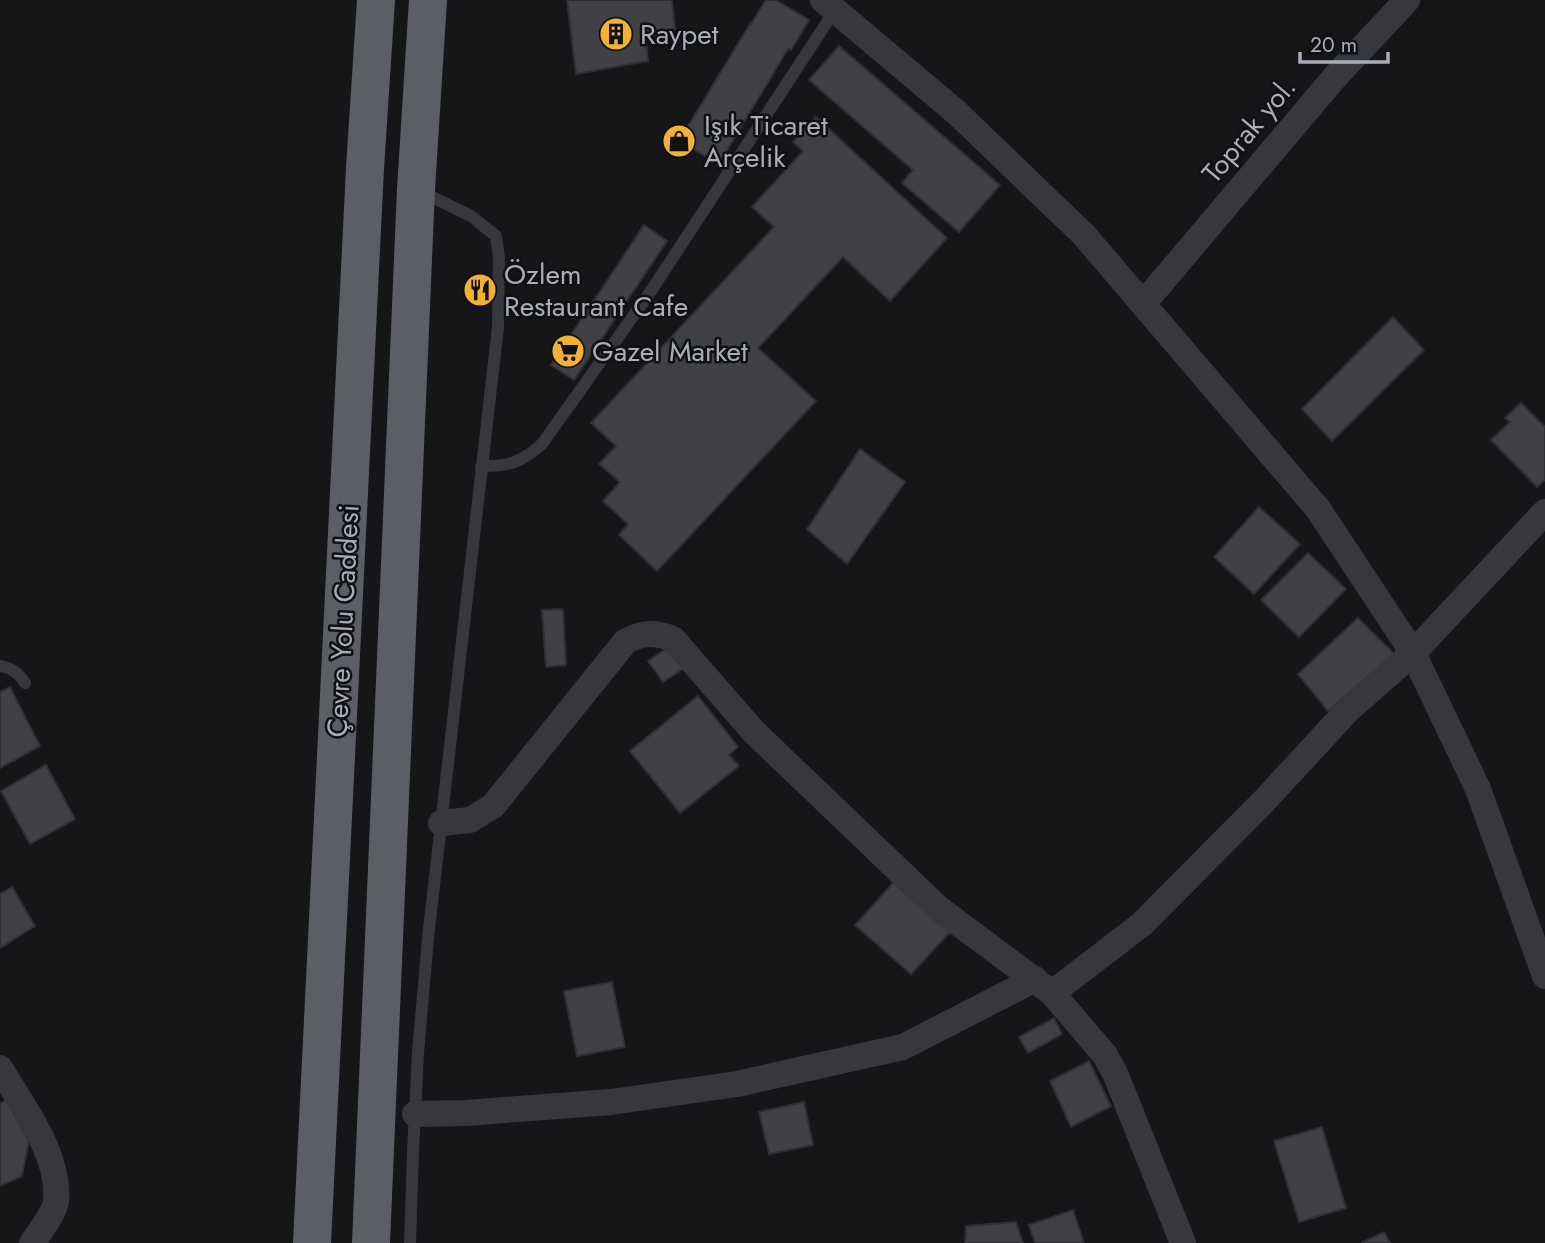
<svg xmlns="http://www.w3.org/2000/svg" width="1545" height="1243" font-family="Jost,sans-serif">
<style>
.building{fill:#404145;stroke:#303034;stroke-width:2}
.lines{fill:none;stroke-linecap:round;stroke-linejoin:round}
.service{stroke:#37383d;stroke-width:12}
.minor{stroke:#37383d;stroke-width:26}
.trunk{stroke:#5b5e65;stroke-width:38}
.labels{text-anchor:middle;dominant-baseline:central;stroke-width:5;stroke-linejoin:round;paint-order:stroke}
.poi-label{font-size:28px;fill:#a8adb8;stroke:#111113;text-anchor:start}
.street-label{font-size:28px;fill:#a8adb8;stroke:#111113}
</style>
<rect width="100%" height="100%" fill="#161618"/>
<g class="building">
<path d="M567,0h105l3,29 -29,11 2,21 -72,13z"/>
<path d="M766,0h10l33,20 -18,30 -3,-1 -69,115 -40,-23 71,-117h1z"/>
<path d="M839,46l161,139 -41,47 -57,-49 11,-13 -104,-90z"/>
<path d="M816,117l131,121 -57,63 -47,-44 -85,91 58,53 -159,170 -38,-36 9,-11 -25,-23 17,-19 -21,-18 17,-18 -25,-23 183,-196 -22,-20 51,-56 -10,-9z"/>
<path d="M644,225l23,16 -93,139 -23,-15z"/>
<path d="M1393,317l31,33 -92,91 -30,-32z"/>
<path d="M1521,403l24,24v53l-8,7 -46,-47 19,-18 -5,-4z"/>
<path d="M860,449l45,33 -58,82 -40,-35z"/>
<path d="M1259,507l41,37 -46,50 -40,-37z"/>
<path d="M1308,553l38,36 -47,48 -38,-37z"/>
<path d="M563,609l3,56 -20,2 -4,-57z"/>
<path d="M1358,618l36,36 -66,57 -30,-37z"/>
<path d="M669,647l15,21 -21,14 -15,-21z"/>
<path d="M10,687l30,59 -40,22v-76z"/>
<path d="M698,696l40,51 -9,8 10,11 -59,47 -50,-62z"/>
<path d="M46,765l29,54 -45,25 -29,-53z"/>
<path d="M894,882l56,50 -39,42 -56,-49z"/>
<path d="M12,887l23,39 -35,22v-54z"/>
<path d="M612,982l13,65 -48,9 -13,-65z"/>
<path d="M1054,1018l8,16 -34,19 -9,-16z"/>
<path d="M1089,1061l22,45 -40,21 -21,-46z"/>
<path d="M6,1100l23,41 -7,35 -22,10v-83z"/>
<path d="M804,1102l9,43 -44,9 -10,-42z"/>
<path d="M1322,1127l24,81 -47,14 -25,-81z"/>
<path d="M1073,1210l11,33h-49l-6,-18z"/>
<path d="M1016,1222l7,21h-58l1,-17z"/>
<path d="M1384,1232l6,11h-29z"/>
</g>
<g class="lines">
<g class="service">
<path d="M481,466c27,1 41,-4 61,-22l109,-153 184,-281"/>
<path d="M0,666c12,2 19,7 25,17"/>
<path d="M410,1243l3,-90 5,-100 10,-115 70,-611 1,-69 -3,-22 -25,-20 -49,-24"/>
</g>
<g class="minor">
<path d="M823,0l133,112 128,123 234,274 95,144 65,136 67,187"/>
<path d="M1143,304l192,-227 72,-77"/>
<path d="M441,823l29,-3 23,-14 132,-164c17,-10 30,-10 48,-3l81,93 184,176 114,85 53,62 10,18 68,170"/>
<path d="M1052,993l90,-69 122,-123 84,-91 65,-57 132,-141"/>
<path d="M0,1068c23,39 60,86 56,133 -1,11 -17,32 -24,42"/>
<path d="M415,1114l51,-1 145,-11 126,-18 166,-37 132,-68"/>
</g>
<g class="trunk">
<path d="M312,1243l53,-1075 11,-168"/>
<path d="M371,1243l45,-1054 12,-189"/>
</g>
</g>
<defs>
<symbol id="building-disc" viewBox="-11 -11 22 22"><circle r="9.5" fill="#f2b134" stroke="#111113"/><path d="M-4-6H4V6H1V3H-1V6H-4ZM-2.5-4.3h1.7v1.8h-1.7ZM.8-4.3h1.7v1.8H.8ZM-2.5-1h1.7V.8h-1.7ZM.8-1h1.7V.8H.8Z" fill="#111"/></symbol>
<symbol id="shop-disc" viewBox="-11 -11 22 22"><circle r="9.5" fill="#f2b134" stroke="#111113"/><path d="M-5-2.5h2.3a2.7 3.5 0 0 1 5.4 0H5L5.5 6h-11ZM-1.5-2.5h3a1.5 2.3 0 0 0-3 0Z" fill="#111"/></symbol>
<symbol id="restaurant-disc" viewBox="-11 -11 22 22"><circle r="9.5" fill="#f2b134" stroke="#111113"/><path d="M-5-6h1v4h1v-4h1v4h1v-4h1v5L-1.5 .5V6h-2V.5L-5-1ZM5-6V6H3V1.5H1.5Q1.5-4 5-6Z" fill="#111"/></symbol>
<symbol id="supermarket-disc" viewBox="-11 -11 22 22"><circle r="9.5" fill="#f2b134" stroke="#111113"/><path d="M-6-5.5h2.5l.6 2H6L4.5 2H-2.5L-4.4-4H-6ZM-1.5 3.2a1.3 1.3 0 1 0 .1 0ZM3 3.2a1.3 1.3 0 1 0 .1 0Z" fill="#111"/></symbol>
</defs>
<g fill-rule="evenodd">
<use href="#building-disc" x="597" y="15" width="38" height="38"/>
<use href="#shop-disc" x="660" y="122" width="38" height="38"/>
<use href="#restaurant-disc" x="461" y="271" width="38" height="38"/>
<use href="#supermarket-disc" x="549" y="332" width="38" height="38"/>
</g>
<g class="labels">
<g class="poi-label">
<text x="640" y="34">Raypet</text>
<text x="704" y="125">Işık Ticaret<tspan x="704" dy="32">Arçelik</tspan></text>
<text x="504" y="274">Özlem<tspan x="504" dy="32">Restaurant Cafe</tspan></text>
<text x="592" y="351">Gazel Market</text>
</g>
<g class="street-label">
<text transform="translate(1249 130) rotate(-50)">Toprak yol.</text>
<text transform="translate(343 621) rotate(-87)">Çevre Yolu Caddesi</text>
</g>
</g>
<path d="M1300 52v10h88v-10" fill="none" stroke="#a8adb8" stroke-width="3.5"/>
<text x="1310" y="52" font-size="21" fill="#a8adb8" stroke="#111113" stroke-width="5" paint-order="stroke">20 m</text>
</svg>
